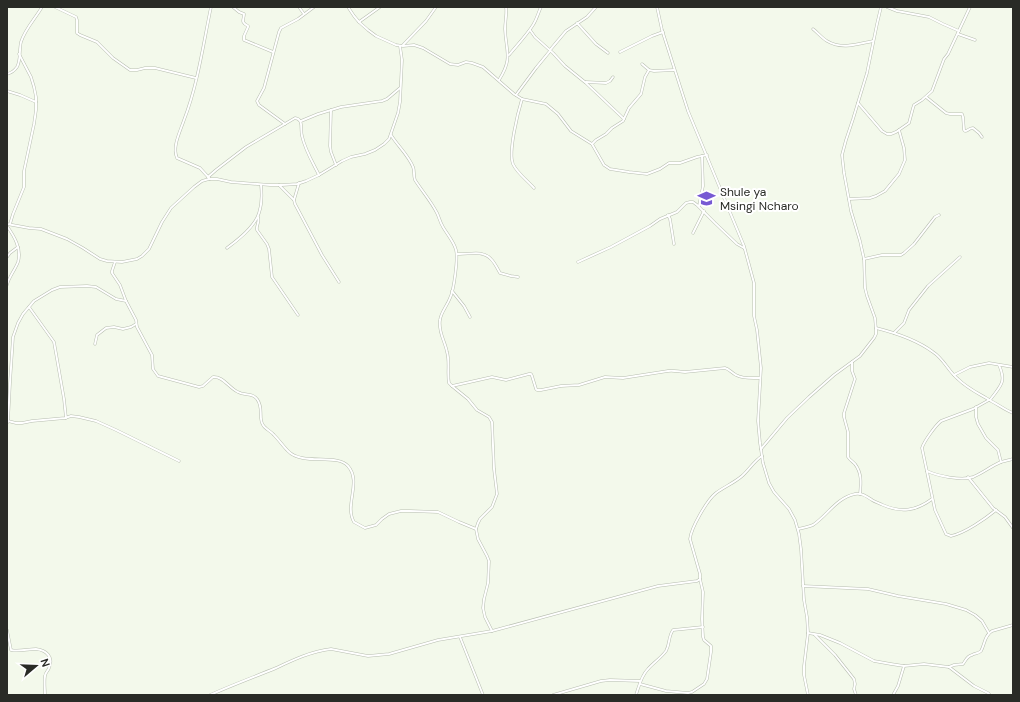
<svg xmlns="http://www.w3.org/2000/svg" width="1020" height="702" font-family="'DM Sans',sans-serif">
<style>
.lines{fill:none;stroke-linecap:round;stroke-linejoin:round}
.minor-casing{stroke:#b7bdb0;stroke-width:3}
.minor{stroke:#fff;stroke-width:2}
.labels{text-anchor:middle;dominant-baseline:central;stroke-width:4;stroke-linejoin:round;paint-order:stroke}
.poi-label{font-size:12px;fill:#292b26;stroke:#fff;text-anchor:start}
</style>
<rect width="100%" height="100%" fill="#f3f9eb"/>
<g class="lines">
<defs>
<g id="minor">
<path d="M55,7l21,10 1,3v13l3,2 17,7 16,16 17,12h7l8,-2h10l41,10"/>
<path d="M233,7l6,5 5,2c0,6 -4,8 4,12v1l-4,9v4l29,12"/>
<path d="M299,7l5,7"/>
<path d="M348,7l6,9 5,6 9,8 8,6 20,9 7,1 11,-1 9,3 27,16 8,1 8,-3 6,1 11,4 31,27 8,5 24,5 12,10 13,17 21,13 12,21 6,4 19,3 18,2 13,-5 9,-6h11l17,-6 10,-2"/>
<path d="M657,7l5,23 26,81 56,135 10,37v33l3,14 4,38 -3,53 2,22 3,20 6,20 5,9 15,17 6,11 4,14 2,15 3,51 3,17 1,16 -4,33v9l4,20"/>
<path d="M887,7l10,4 32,6 14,7 16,7"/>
<path d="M359,22l21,-15"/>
<path d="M577,23l19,21 12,9"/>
<path d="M813,29c4,3 9,9 14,12 15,9 31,3 46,0"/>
<path d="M530,30l5,7 18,16 12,13 21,17 38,36"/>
<path d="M958,34l17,6"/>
<path d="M403,45l23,-24 10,-14"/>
<path d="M550,50l16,-19 21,-14 9,-10"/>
<path d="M620,52l32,-16 11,-4"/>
<path d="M509,55c8,-10 17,-19 24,-30 4,-6 5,-12 8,-18"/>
<path d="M642,64l7,6 5,1 20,-1"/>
<path d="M7,74c4,-1 8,-4 10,-7 4,-7 2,-17 4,-25 4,-13 14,-23 21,-35"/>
<path d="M499,80c14,-22 7,-28 6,-51 0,-7 2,-15 1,-22"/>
<path d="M586,82l20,1 4,-2 3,-4"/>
<path d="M7,91l13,4 16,7"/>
<path d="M516,95l20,-27 14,-17"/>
<path d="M926,97l20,16 4,1h12l1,3 1,13 1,1c3,0 4,-3 8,-3l6,5 3,4"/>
<path d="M522,99c-4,13 -14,53 -9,65 4,9 14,16 21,24"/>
<path d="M858,103l24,28 5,3h4l5,-2 13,-9 4,-15 1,-3 8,-5 10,-9 12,-32 4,-5 22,-47"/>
<path d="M331,110l-1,36 1,6 5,13"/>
<path d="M301,121l17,-7 23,-7 41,-6 5,-2 13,-11"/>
<path d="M285,124l-26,-19 -2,-4 7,-13 15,-56 2,-4 17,-9 16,-12"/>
<path d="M391,135c6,10 18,21 22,32 2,4 0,8 2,13 7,11 16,21 22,33 2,4 3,9 6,14 4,7 11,15 13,23 2,9 -2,40 -6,48 -3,8 -9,14 -10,22 -2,12 5,21 7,32 3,10 0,21 2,31l3,3 16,13 9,11 12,7 3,5 2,47 3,25 -5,13 -12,12 -2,4 -2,6 2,10 9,17 2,5 -1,22 -4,16 -1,9 2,9 7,14"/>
<path d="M592,144l4,-4 10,-6 6,-6 11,-7 6,-13 12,-14 4,-17 4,-7"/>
<path d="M208,177l8,-7 30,-23 49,-29c9,1 5,11 7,18 3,14 11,27 17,39"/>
<path d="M210,179l-10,-11 -23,-10c-5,-11 3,-26 7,-38 14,-36 19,-75 27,-113"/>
<path d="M299,183l-5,17 1,4 27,51 17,27"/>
<path d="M279,185l15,15"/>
<path d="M849,199l21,-1 6,-2 9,-5 14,-17 6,-14 -1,-12 -5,-18"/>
<path d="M699,206l4,-20 -1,-30"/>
<path d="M668,215l2,4 4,25"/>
<path d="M258,217c2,5 -2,8 -1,13l10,14 2,5 3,28 26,38"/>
<path d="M7,224l22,4 12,1 26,10 16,9 17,11 7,2 15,1 15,-3 5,-3 7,-7 13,-27 9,-14 23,-21 8,-6 7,-2h8l14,3 39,3h12l15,-1 9,-3 13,-6 23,-14 9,-4 14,-3 10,-4 9,-6 5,-5 9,-26 2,-11 2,-42 -2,-14"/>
<path d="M10,224l3,-10 11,-27v-16l10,-47 2,-14v-13l-2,-10 -3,-10 -12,-23"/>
<path d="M7,226c7,10 15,23 11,36 -3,8 -9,15 -11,23"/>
<path d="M693,233l11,-22"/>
<path d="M227,248c11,-8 28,-21 32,-35 3,-9 3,-19 2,-28"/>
<path d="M457,254c11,1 25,-5 34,5 4,4 6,9 9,14l11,3 7,1"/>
<path d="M7,257l3,-4 8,-6"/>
<path d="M864,259l18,-4h19l3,-2 10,-9 21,-27 4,-2"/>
<path d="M115,262l-3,9v2l8,12 6,16 10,19 1,7 15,28 1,14 5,7 41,11 4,-1 10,-9c10,-1 16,11 25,15 6,4 14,0 19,7 7,9 1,19 6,26 2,4 8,6 11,10 5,5 9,11 14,16 14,15 49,2 60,15 14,16 -4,39 6,56l11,6 11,-3 6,-6 7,-5 12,-3h9l28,1 21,10 17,7"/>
<path d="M578,262l33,-15 39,-21 10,-7 17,-7 9,-9 4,-1h3l4,3 18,18 22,21 7,4"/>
<path d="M452,291l12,15 6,11"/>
<path d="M29,307l25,35 10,57 2,19"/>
<path d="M876,328c20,5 41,12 57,24 11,7 15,19 25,27 10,10 22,15 33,22 8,4 14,9 22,12"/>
<path d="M894,333l10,-10 5,-13 19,-24 32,-29"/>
<path d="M95,344l2,-9 9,-7 8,-1 9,2 8,-2 5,-3"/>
<path d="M852,362v9l3,8 -11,34v4l4,15v25c2,3 4,4 7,7 7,9 6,19 5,30"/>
<path d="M954,375l16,-8 19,-4 24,4"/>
<path d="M452,386l40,-9 14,3 23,-6h2l1,2 4,13 1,1h4l20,-4 18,-1 26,-8 18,1 45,-7c6,-1 11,1 17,1l40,-4c4,1 7,5 11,7 7,4 16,3 24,3"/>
<path d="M989,400l-16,9 -32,12c-5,4 -17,20 -19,27l13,62 11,24 5,2c14,-3 34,-17 45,-26"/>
<path d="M990,400c10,-14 17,-17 9,-35"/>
<path d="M976,407v10l2,7 8,14 12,12 3,12"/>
<path d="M8,421l8,2h6l10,-2 33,-3 6,-2 8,1 17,4 20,9 63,31"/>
<path d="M8,422l2,-39 3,-46 5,-14 5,-9 11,-13 18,-11 8,-3 27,-1 9,1 20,12 10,2"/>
<path d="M761,449l26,-31 22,-21 25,-22 26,-19 14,-18 2,-4v-4l-1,-12 -8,-22 -2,-8 -1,-29 -4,-18 -9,-30 -7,-38 -2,-18 4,-15 7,-21 14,-46 10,-49 4,-17"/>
<path d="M927,471c11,5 34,10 46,6 10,-4 18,-11 28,-15 4,-1 8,-2 12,-3"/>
<path d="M968,477l25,31 12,9 8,11"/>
<path d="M798,529c5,-1 10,-2 15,-4 14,-9 23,-27 42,-31 7,-1 11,2 17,6 3,2 7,3 11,5 18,8 33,6 49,-6"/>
<path d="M803,586l65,3 30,7 48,8 20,6 9,5 7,6 7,12"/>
<path d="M7,630l4,20c8,2 17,-1 25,-1 10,1 18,8 13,19 -1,3 -4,5 -4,8 -1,6 0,13 0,19"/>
<path d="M808,633l12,2 20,8 34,18 17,3 13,2 20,-2 25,3 25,19 14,7 2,2"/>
<path d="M815,635l20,20 19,24 1,5 -1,5 2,6"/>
<path d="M460,637l23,58"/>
<path d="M949,667l5,-2 9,-1c3,-4 4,-8 9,-9 3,-2 6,-1 9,-4 4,-7 3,-15 11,-20l21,-6"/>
<path d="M640,684l26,7 22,2 4,-1 12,-8 3,-5 4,-27v-6l-7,-6 -1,-3 -1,-18 1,-27 -3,-13"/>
<path d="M210,695c22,-10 44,-18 66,-27 17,-8 36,-17 55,-19l37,7 21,-2 49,-14 54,-9 166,-45 39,-5 3,-2v-5l-10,-35c1,-11 17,-39 26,-46 8,-6 18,-10 26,-17 7,-6 12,-15 20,-20"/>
<path d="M553,695l48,-14 9,-1 30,1"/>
<path d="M636,695c3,-9 5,-19 12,-26 5,-6 13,-11 18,-18 4,-7 2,-14 7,-21l30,-3"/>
<path d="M893,695l5,-9 6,-20"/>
</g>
</defs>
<use href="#minor" class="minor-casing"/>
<use href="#minor" class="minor"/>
</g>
<defs>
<symbol id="school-bare" viewBox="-9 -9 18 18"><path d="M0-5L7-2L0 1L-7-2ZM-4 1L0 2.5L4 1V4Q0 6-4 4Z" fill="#7759d3" stroke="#fff" stroke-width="2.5" paint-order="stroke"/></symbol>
</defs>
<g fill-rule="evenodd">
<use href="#school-bare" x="694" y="186" width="25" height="25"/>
</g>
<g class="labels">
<g class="poi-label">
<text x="720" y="192">Shule ya<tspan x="720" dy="14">Msingi Ncharo</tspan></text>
</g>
</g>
<rect width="1020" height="702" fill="none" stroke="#292b26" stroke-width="16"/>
<g transform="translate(36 666) rotate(71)" stroke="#ffffff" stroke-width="3" paint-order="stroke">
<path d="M0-3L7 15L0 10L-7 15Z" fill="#292b26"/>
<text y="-6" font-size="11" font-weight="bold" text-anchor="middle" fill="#292b26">N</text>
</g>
</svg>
